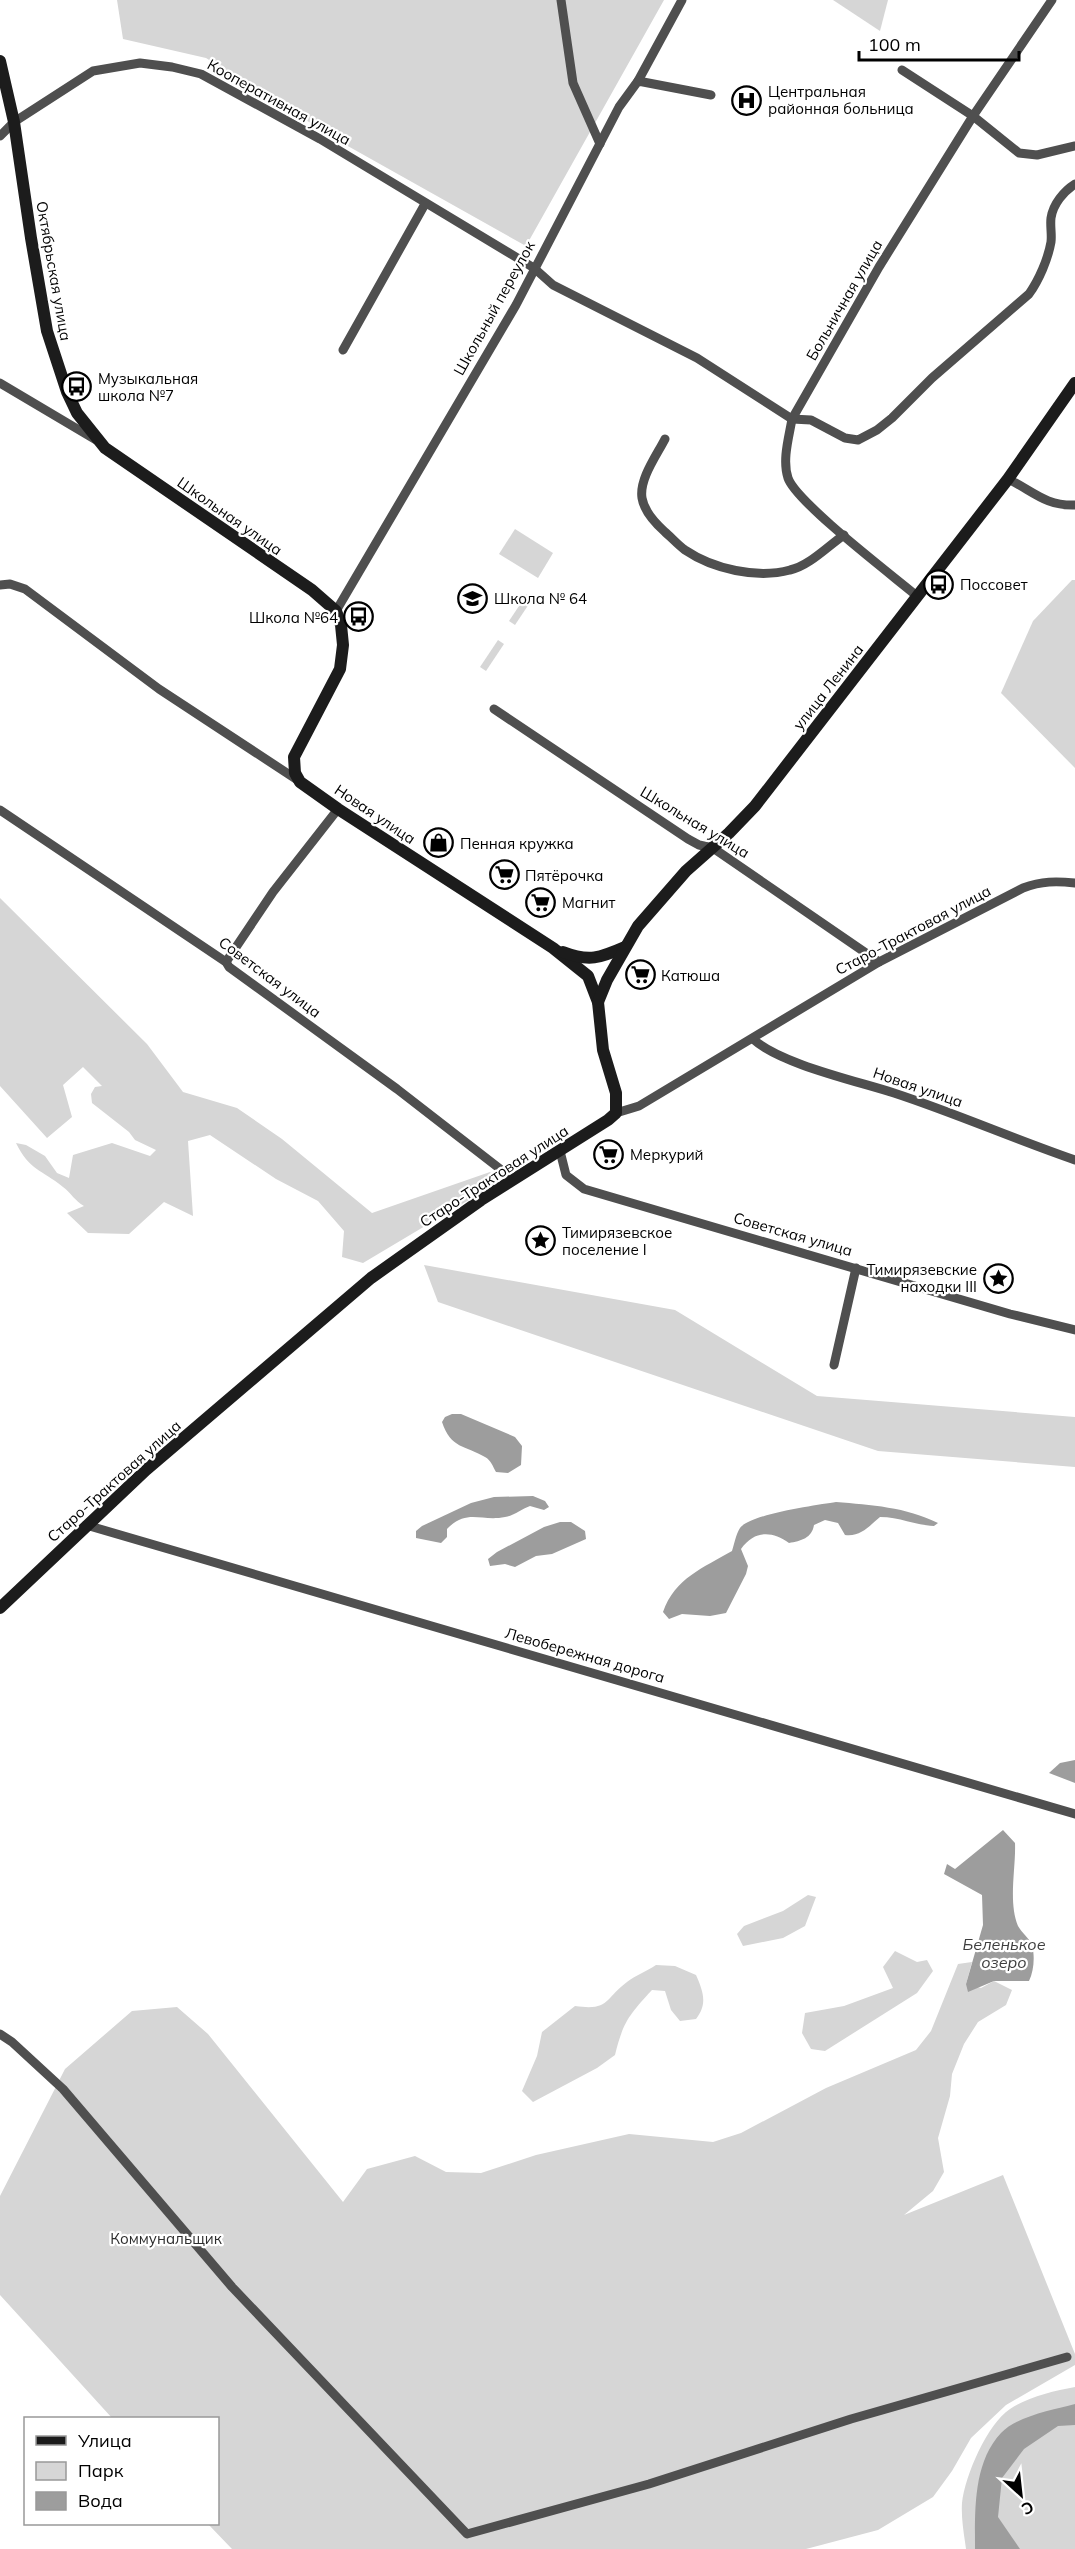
<svg xmlns="http://www.w3.org/2000/svg" width="1075" height="2549" font-family="Mulish,sans-serif">
<style>
.green{fill:#d6d6d6}
.water{fill:#9d9d9d}
.lines{fill:none;stroke-linecap:round;stroke-linejoin:round}
.street{stroke:#4f4f4f;stroke-width:9}
.secondary{stroke:#1c1c1c;stroke-width:12}
.labels{text-anchor:middle;dominant-baseline:central;stroke-width:4.5;stroke-linejoin:round;paint-order:stroke}
.poi-label{font-size:15px;fill:#000;stroke:#fff;text-anchor:start}
.street-label{font-size:15px;fill:#000;stroke:#fff}
.park-label{font-size:15px;fill:#2d2d2d;stroke:#fff}
.water-label{font-size:16px;font-style:italic;fill:#3e3e3e;stroke:#fff}
</style>
<rect width="100%" height="100%" fill="#fff"/>
<g class="green">
<path d="M117,0h547l-138,246 -180,-101 -140,-87 -83,-19z"/>
<path d="M833,0h55l-8,31z"/>
<path d="M515,529l38,24 -15,25 -39,-24z"/>
<path d="M1072,580h3v188l-74,-75 32,-72z"/>
<path d="M527,594l6,4 -18,27 -6,-4z"/>
<path d="M498,640l6,4 -18,27 -6,-4z"/>
<path d="M0,898l147,146 36,48 54,16 45,31 90,74 118,-41 9,10 -136,81 -21,-6 2,-26 -26,-30 -42,-22 -66,-44 -22,6 5,75 -29,-14 -35,32 -41,-1 -21,-20 17,-7c-9,-5 -13,-13 -21,-19 -22,-18 -33,-16 -47,-44l10,2 19,11 12,17 12,5 4,-23 39,-12 38,13 6,-6 -21,-10 -6,-8 -37,-29 -1,-9 4,-7 7,-1 -19,-19 -20,18 9,32 -25,21 -47,-52z"/>
<path d="M424,1265l251,45 142,86 258,21v50l-197,-16 -440,-149z"/>
<path d="M808,1895l8,2 -11,29 -22,12 -40,8 -6,-12 7,-8 39,-15z"/>
<path d="M895,1951l22,11 10,-2 6,11 -16,22 -92,58 -14,-2 -9,-16 3,-20 39,-7 49,-18 -10,-21z"/>
<path d="M972,1962l-6,22 15,4 13,-7 18,9 -6,15 -28,17 -14,22 -12,30 -2,22 -12,42 6,34 -11,19 -29,24 99,-40 72,179v11l-69,40 -35,33 -19,33 -19,26 -55,33 -72,19h-574l-24,-25h10v-106h-106l-112,-123v-99l65,-127 67,-58 45,-4 31,27 135,168 24,-33 48,-13 31,16 35,1 55,-18 93,-21 84,8 28,-9 85,-45 90,-38 15,-19 27,-67z"/>
<path d="M656,1965l19,1 21,9c7,16 12,29 0,44l-16,2 -9,-11 -6,-19 -13,-1c-23,25 -29,32 -37,65l-18,13 -64,34 -11,-11 15,-35 5,-24 33,-26c35,5 29,-7 52,-24 9,-7 20,-11 29,-17z"/>
<path d="M1075,2387v162h-109c-2,-15 -5,-31 -4,-46 3,-27 25,-79 48,-94 18,-12 43,-18 65,-22z"/>
</g>
<g class="water">
<path d="M452,1414h9l54,23 7,9 -1,19 -13,8 -12,-1c-3,-5 -5,-12 -11,-15 -20,-12 -34,-8 -43,-35l3,-5z"/>
<path d="M533,1496l12,5 4,6 -5,3 -14,-4c-9,3 -16,10 -25,11 -24,5 -38,-9 -58,12v8l-6,6 -25,-5v-7l6,-5 49,-23 23,-6z"/>
<path d="M836,1502c35,3 70,5 102,21l-4,3c-19,-1 -35,-9 -54,-9 -11,9 -19,20 -35,18l-7,-12 -13,-3 -11,5c-2,13 -13,16 -25,18 -17,-12 -34,-13 -48,6l7,17 -2,8 -20,39 -16,3 -28,-2 -13,5 -6,-7c12,-34 40,-44 69,-61 2,-6 4,-17 8,-23 10,-14 77,-23 96,-26z"/>
<path d="M560,1522h11l14,9 1,8 -34,15 -16,2 -21,11 -10,-3 -15,2 -2,-7 9,-7 47,-25z"/>
<path d="M1075,1760v23l-26,-10 11,-10z"/>
<path d="M1003,1830l12,13c1,25 -7,59 3,83 4,7 11,12 14,19 3,11 2,26 -3,36h-35l-26,11 -2,-8 17,-59 -1,-30 -38,-21 3,-10 8,5z"/>
<path d="M1075,2404v21l-17,1 -34,23 -22,29 -4,39 22,32h-45c0,-39 -2,-86 26,-116 16,-17 52,-23 74,-29z"/>
</g>
<g class="lines">
<g class="street">
<path d="M561,0l12,83 27,61"/>
<path d="M902,70l71,46 46,37 18,2 38,-9"/>
<path d="M638,81l44,-81"/>
<path d="M0,136l14,-14 79,-51 47,-8 32,4 29,7 119,65 214,129 19,17 144,73 95,61 19,1 34,18 13,2 19,-10 15,-12 40,-40 97,-84c10,-14 19,-35 22,-52 1,-8 -1,-16 0,-24 2,-14 13,-27 24,-34"/>
<path d="M343,350l82,-146"/>
<path d="M0,383l96,57"/>
<path d="M665,439c-8,16 -26,40 -23,59 2,13 13,25 23,34 6,5 13,13 20,18 28,19 72,29 105,20 19,-4 38,-24 54,-35"/>
<path d="M1008,479c25,12 37,27 67,26"/>
<path d="M0,585l10,-1 15,5 134,100 140,92"/>
<path d="M917,596c-25,-21 -121,-94 -129,-118 -6,-18 1,-41 4,-59l87,-152 94,-151 79,-116"/>
<path d="M336,611l180,-306 103,-198 19,-26 73,14"/>
<path d="M494,709l194,130 11,6 14,3 166,114"/>
<path d="M0,810l226,152 3,5 168,122 116,90"/>
<path d="M226,962l47,-70 65,-83"/>
<path d="M753,1039c27,25 104,42 141,54 61,20 120,46 181,67"/>
<path d="M616,1113l23,-7 240,-144 144,-74c19,-7 33,-7 52,-5"/>
<path d="M560,1151l6,24 18,14 426,125 65,16"/>
<path d="M834,1365l22,-97"/>
<path d="M86,1525l989,289"/>
<path d="M0,2034l12,8 51,47 169,198 235,247 182,-50 202,-65 216,-62"/>
</g>
<g class="secondary">
<path d="M0,61l14,61 17,116 16,93 20,61 10,21 28,35 207,142 24,21 5,14 2,20 -3,24 -46,88 1,16 5,9 38,27 215,139 35,28 10,26 5,48 13,43v20l-8,7 -127,80 -110,78 -225,192 -146,138"/>
<path d="M563,952c26,10 37,6 62,-5"/>
<path d="M598,1002l9,-22 31,-54 48,-55 43,-38 26,-27 253,-327 67,-96"/>
</g>
</g>
<defs>
<symbol id="hospital-ring" viewBox="-11 -11 22 22"><circle r="9.5" fill="#fff" stroke="#000" stroke-width="1.5"/><path d="M-5-5h3v3.5h4V-5h3V5h-3V1.5h-4V5h-3Z" fill="#000"/></symbol>
<symbol id="bus-ring" viewBox="-11 -11 22 22"><circle r="9.5" fill="#fff" stroke="#000" stroke-width="1.5"/><path d="M-5-6H5V4H4V6H2V4H-2V6H-4V4H-5ZM-3.5-4V0h7V-4ZM-3.5 1.2v1.5H-2V1.2ZM2 1.2v1.5H3.5V1.2Z" fill="#000"/></symbol>
<symbol id="school-ring" viewBox="-11 -11 22 22"><circle r="9.5" fill="#fff" stroke="#000" stroke-width="1.5"/><path d="M0-5L7-2L0 1L-7-2ZM-4 1L0 2.5L4 1V4Q0 6-4 4Z" fill="#000"/></symbol>
<symbol id="shop-ring" viewBox="-11 -11 22 22"><circle r="9.5" fill="#fff" stroke="#000" stroke-width="1.5"/><path d="M-5-2.5h2.3a2.7 3.5 0 0 1 5.4 0H5L5.5 6h-11ZM-1.5-2.5h3a1.5 2.3 0 0 0-3 0Z" fill="#000"/></symbol>
<symbol id="supermarket-ring" viewBox="-11 -11 22 22"><circle r="9.5" fill="#fff" stroke="#000" stroke-width="1.5"/><path d="M-6-5.5h2.5l.6 2H6L4.5 2H-2.5L-4.4-4H-6ZM-1.5 3.2a1.3 1.3 0 1 0 .1 0ZM3 3.2a1.3 1.3 0 1 0 .1 0Z" fill="#000"/></symbol>
<symbol id="sight-ring" viewBox="-11 -11 22 22"><circle r="9.5" fill="#fff" stroke="#000" stroke-width="1.5"/><path d="M0-6L1.8-2.2L6-1.7L2.9 1.2L3.7 5.4L0 3.3L-3.7 5.4L-2.9 1.2L-6-1.7L-1.8-2.2Z" fill="#000"/></symbol>
</defs>
<g fill-rule="evenodd">
<use href="#hospital-ring" x="730" y="84" width="33" height="33"/>
<use href="#bus-ring" x="60" y="370" width="33" height="33"/>
<use href="#bus-ring" x="922" y="568" width="33" height="33"/>
<use href="#school-ring" x="456" y="582" width="33" height="33"/>
<use href="#bus-ring" x="342" y="600" width="33" height="33"/>
<use href="#shop-ring" x="422" y="826" width="33" height="33"/>
<use href="#supermarket-ring" x="488" y="858" width="33" height="33"/>
<use href="#supermarket-ring" x="524" y="886" width="33" height="33"/>
<use href="#supermarket-ring" x="624" y="958" width="33" height="33"/>
<use href="#supermarket-ring" x="592" y="1138" width="33" height="33"/>
<use href="#sight-ring" x="524" y="1224" width="33" height="33"/>
<use href="#sight-ring" x="982" y="1262" width="33" height="33"/>
</g>
<g class="labels">
<g class="poi-label">
<text x="768" y="91">Центральная<tspan x="768" dy="17">районная больница</tspan></text>
<text x="98" y="378">Музыкальная<tspan x="98" dy="17">школа №7</tspan></text>
<text x="960" y="584">Поссовет</text>
<text x="494" y="598">Школа № 64</text>
<text x="338" y="617" text-anchor="end">Школа №64</text>
<text x="460" y="843">Пенная кружка</text>
<text x="525" y="875">Пятёрочка</text>
<text x="562" y="902">Магнит</text>
<text x="661" y="975">Катюша</text>
<text x="630" y="1154">Меркурий</text>
<text x="562" y="1232">Тимирязевское<tspan x="562" dy="17">поселение I</tspan></text>
<text x="977" y="1269" text-anchor="end">Тимирязевские<tspan x="977" dy="17">находки III</tspan></text>
</g>
<g class="street-label">
<text transform="translate(279 102) rotate(29)">Кооперативная улица</text>
<text transform="translate(54 271) rotate(80)">Октябрьская улица</text>
<text transform="translate(844 300) rotate(-60)">Больничная улица</text>
<text transform="translate(494 308) rotate(-61)">Школьный переулок</text>
<text transform="translate(230 516) rotate(35)">Школьная улица</text>
<text transform="translate(828 687) rotate(-52)">улица Ленина</text>
<text transform="translate(375 814) rotate(34)">Новая улица</text>
<text transform="translate(695 822) rotate(31)">Школьная улица</text>
<text transform="translate(913 930) rotate(-28)">Старо-Трактовая улица</text>
<text transform="translate(270 977) rotate(37)">Советская улица</text>
<text transform="translate(918 1087) rotate(19)">Новая улица</text>
<text transform="translate(494 1176) rotate(-33)">Старо-Трактовая улица</text>
<text transform="translate(793 1234) rotate(16)">Советская улица</text>
<text transform="translate(114 1481) rotate(-42)">Старо-Трактовая улица</text>
<text transform="translate(585 1655) rotate(16)">Левобережная дорога</text>
</g>
<g class="park-label">
<text x="166" y="2238">Коммунальщик</text>
</g>
<g class="water-label">
<text x="1004" y="1944">Беленькое<tspan x="1004" dy="18">озеро</tspan></text>
</g>
</g>
<rect x="24" y="2417" width="195" height="108" fill="#ffffff" stroke="#999999" stroke-width="1.5"/>
<rect x="36" y="2436" width="30" height="9" fill="#1c1c1c" stroke="#999999" stroke-width="1.5"/>
<text x="78" y="2447" font-size="18" fill="#000000">Улица</text>
<rect x="36" y="2462" width="30" height="18" fill="#d6d6d6" stroke="#999999" stroke-width="1.5"/>
<text x="78" y="2477" font-size="18" fill="#000000">Парк</text>
<rect x="36" y="2492" width="30" height="18" fill="#9d9d9d" stroke="#999999" stroke-width="1.5"/>
<text x="78" y="2507" font-size="18" fill="#000000">Вода</text>
<g transform="translate(1021 2495) rotate(153)" stroke="#ffffff" stroke-width="4.5" paint-order="stroke">
<path d="M0-4.5L10 22L0 15L-10 22Z" fill="#000000"/>
<text y="-9" font-size="16" font-weight="bold" text-anchor="middle" fill="#000000">С</text>
</g>
<path d="M859 51v9h160v-9" fill="none" stroke="#000000" stroke-width="3"/>
<text x="868" y="51" font-size="18" fill="#000000" stroke="#ffffff" stroke-width="4.5" paint-order="stroke">100 m</text>
</svg>
